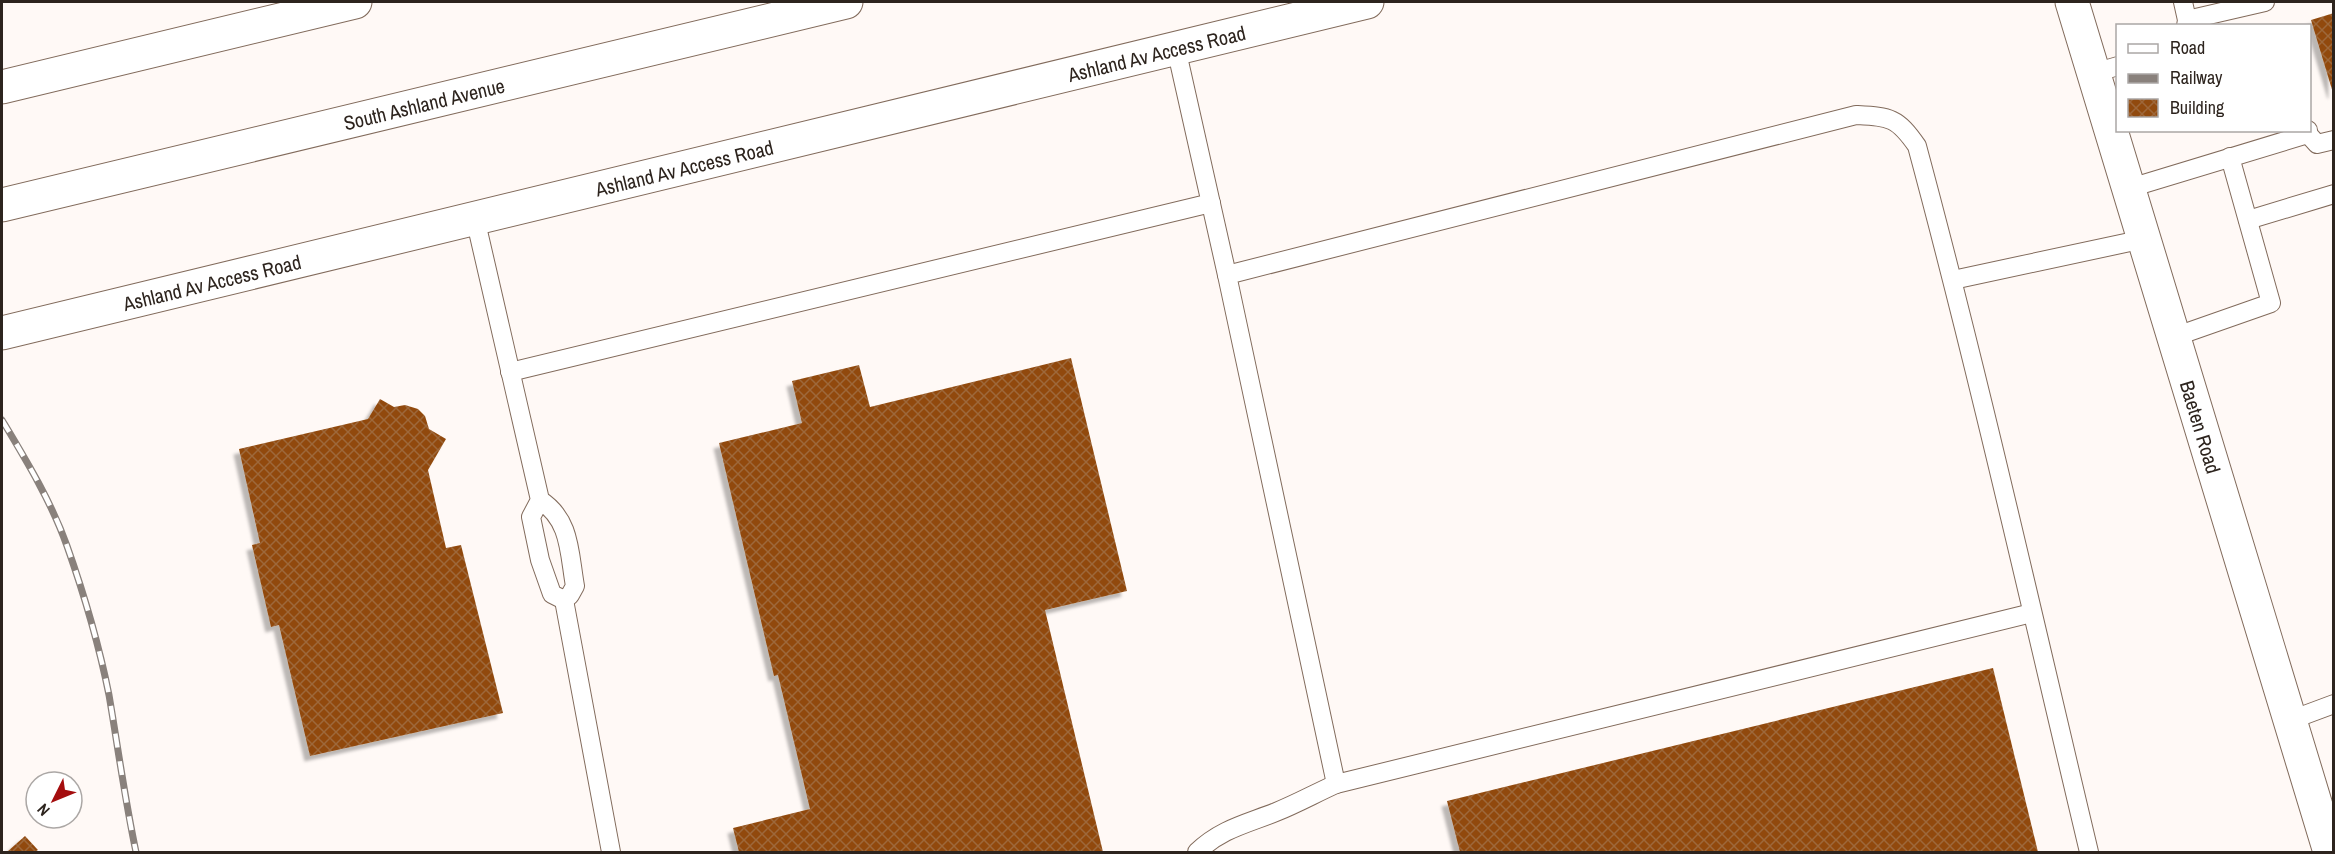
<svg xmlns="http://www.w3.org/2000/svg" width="2335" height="854" font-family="'Archivo Narrow',sans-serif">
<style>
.building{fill:url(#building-cross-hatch);filter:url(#shadow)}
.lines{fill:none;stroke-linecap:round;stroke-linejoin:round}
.service-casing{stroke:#826b5c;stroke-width:20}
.minor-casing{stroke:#826b5c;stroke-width:35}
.secondary-casing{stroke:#826b5c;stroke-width:35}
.service{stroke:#fff;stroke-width:18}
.minor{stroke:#fff;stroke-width:33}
.secondary{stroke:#fff;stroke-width:33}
.rail-casing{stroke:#89817c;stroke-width:7}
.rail{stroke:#fff;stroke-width:4.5;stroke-dasharray:14;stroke-linecap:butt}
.labels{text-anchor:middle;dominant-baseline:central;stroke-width:6;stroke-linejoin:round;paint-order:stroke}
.street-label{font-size:20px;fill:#2d241e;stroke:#fff}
</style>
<defs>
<pattern id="building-cross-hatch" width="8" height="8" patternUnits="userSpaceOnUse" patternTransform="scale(1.5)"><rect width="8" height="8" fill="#914a0e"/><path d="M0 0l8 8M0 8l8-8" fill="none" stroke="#9d673a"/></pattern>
<filter id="shadow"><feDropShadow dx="-5.5" dy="5.5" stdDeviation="1.5" flood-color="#0004"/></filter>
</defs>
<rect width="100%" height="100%" fill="#fff9f6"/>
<g class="building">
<path d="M2334,13v80h-1l-22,-73z"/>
<path d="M1071,358l56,233 -82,19 58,242h-364l-6,-24 77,-19 -32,-134 -4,1 -55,-233 83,-20 -10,-42 67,-16 11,42z"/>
<path d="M380,399l14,8 11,-2 13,4 7,7 4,13 17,10 -18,31 18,78 15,-3 42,168 -193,43 -31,-131 -8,2 -19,-82 8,-2 -21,-94 129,-30z"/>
<path d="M1993,668l45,184h-578l-13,-51z"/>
<path d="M25,836l13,14 -3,2h-28z"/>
</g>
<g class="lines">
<defs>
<g id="service">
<path d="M2183,2l4,18 -1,6"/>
<path d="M2187,20l78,-18"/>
<path d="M1176,48l51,227"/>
<path d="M2094,73l24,-7"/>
<path d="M2308,134l9,10 17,-4"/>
<path d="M2130,188l178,-54v-4"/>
<path d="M475,218l65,282c31,20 29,53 35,86l-5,9 -6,5 -12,-6 -12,-34 -9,-43 9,-17"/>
<path d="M2248,220l86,-26"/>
<path d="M1953,280l191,-41"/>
<path d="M2174,337l97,-34 -41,-146"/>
<path d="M510,372l701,-169"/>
<path d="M564,600l47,252"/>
<path d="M2032,613l-696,171 -109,-509 629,-160c34,2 41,2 61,31 63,234 116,471 172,706"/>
<path d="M2291,720l43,-16"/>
<path d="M1197,852c24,-23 49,-28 79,-40 20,-8 40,-19 60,-28"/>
</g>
<g id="minor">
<path id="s1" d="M2072,2l258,850"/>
<path id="s2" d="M2,333l1365,-331"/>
</g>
<g id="secondary">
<path d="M2,87l353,-85"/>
<path id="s3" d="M2,205l844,-203"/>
</g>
</defs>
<use href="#service" class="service-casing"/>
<use href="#minor" class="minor-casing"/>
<use href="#secondary" class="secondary-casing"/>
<use href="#service" class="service"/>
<use href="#minor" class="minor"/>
<use href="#secondary" class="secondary"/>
<defs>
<path id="rail" d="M2,420c24,40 49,81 65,126 17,48 32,99 42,149 9,53 16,105 27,157"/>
</defs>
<use href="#rail" class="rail-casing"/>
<use href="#rail" class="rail"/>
</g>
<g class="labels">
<g class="street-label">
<text stroke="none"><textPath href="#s2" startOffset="1188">Ashland Av Access Road</textPath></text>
<text stroke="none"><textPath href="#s3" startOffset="434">South Ashland Avenue</textPath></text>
<text stroke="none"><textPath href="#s2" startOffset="702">Ashland Av Access Road</textPath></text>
<text stroke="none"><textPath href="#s2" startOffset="216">Ashland Av Access Road</textPath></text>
<text stroke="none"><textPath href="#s1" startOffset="444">Baeten Road</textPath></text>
</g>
</g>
<rect width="2335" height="854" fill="none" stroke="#2d241e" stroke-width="6"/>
<rect x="2116" y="24" width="195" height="108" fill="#ffffff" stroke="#aba7a5" stroke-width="1.5"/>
<rect x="2128" y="44" width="30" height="9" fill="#ffffff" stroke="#aba7a5" stroke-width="1.5"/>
<text x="2170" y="54" font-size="18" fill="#2d241e">Road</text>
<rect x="2128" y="74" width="30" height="9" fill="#89817c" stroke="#aba7a5" stroke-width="1.5"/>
<text x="2170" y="84" font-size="18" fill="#2d241e">Railway</text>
<rect x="2128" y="99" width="30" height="18" fill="url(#building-cross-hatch)" stroke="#aba7a5" stroke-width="1.5"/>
<text x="2170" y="114" font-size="18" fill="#2d241e">Building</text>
<g transform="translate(54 800) rotate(227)"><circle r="28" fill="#ffffff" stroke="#aba7a5" stroke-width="1.5"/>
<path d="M0-4.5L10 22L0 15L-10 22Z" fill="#a40d0e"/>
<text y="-9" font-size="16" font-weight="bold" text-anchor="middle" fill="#2d241e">N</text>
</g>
</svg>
